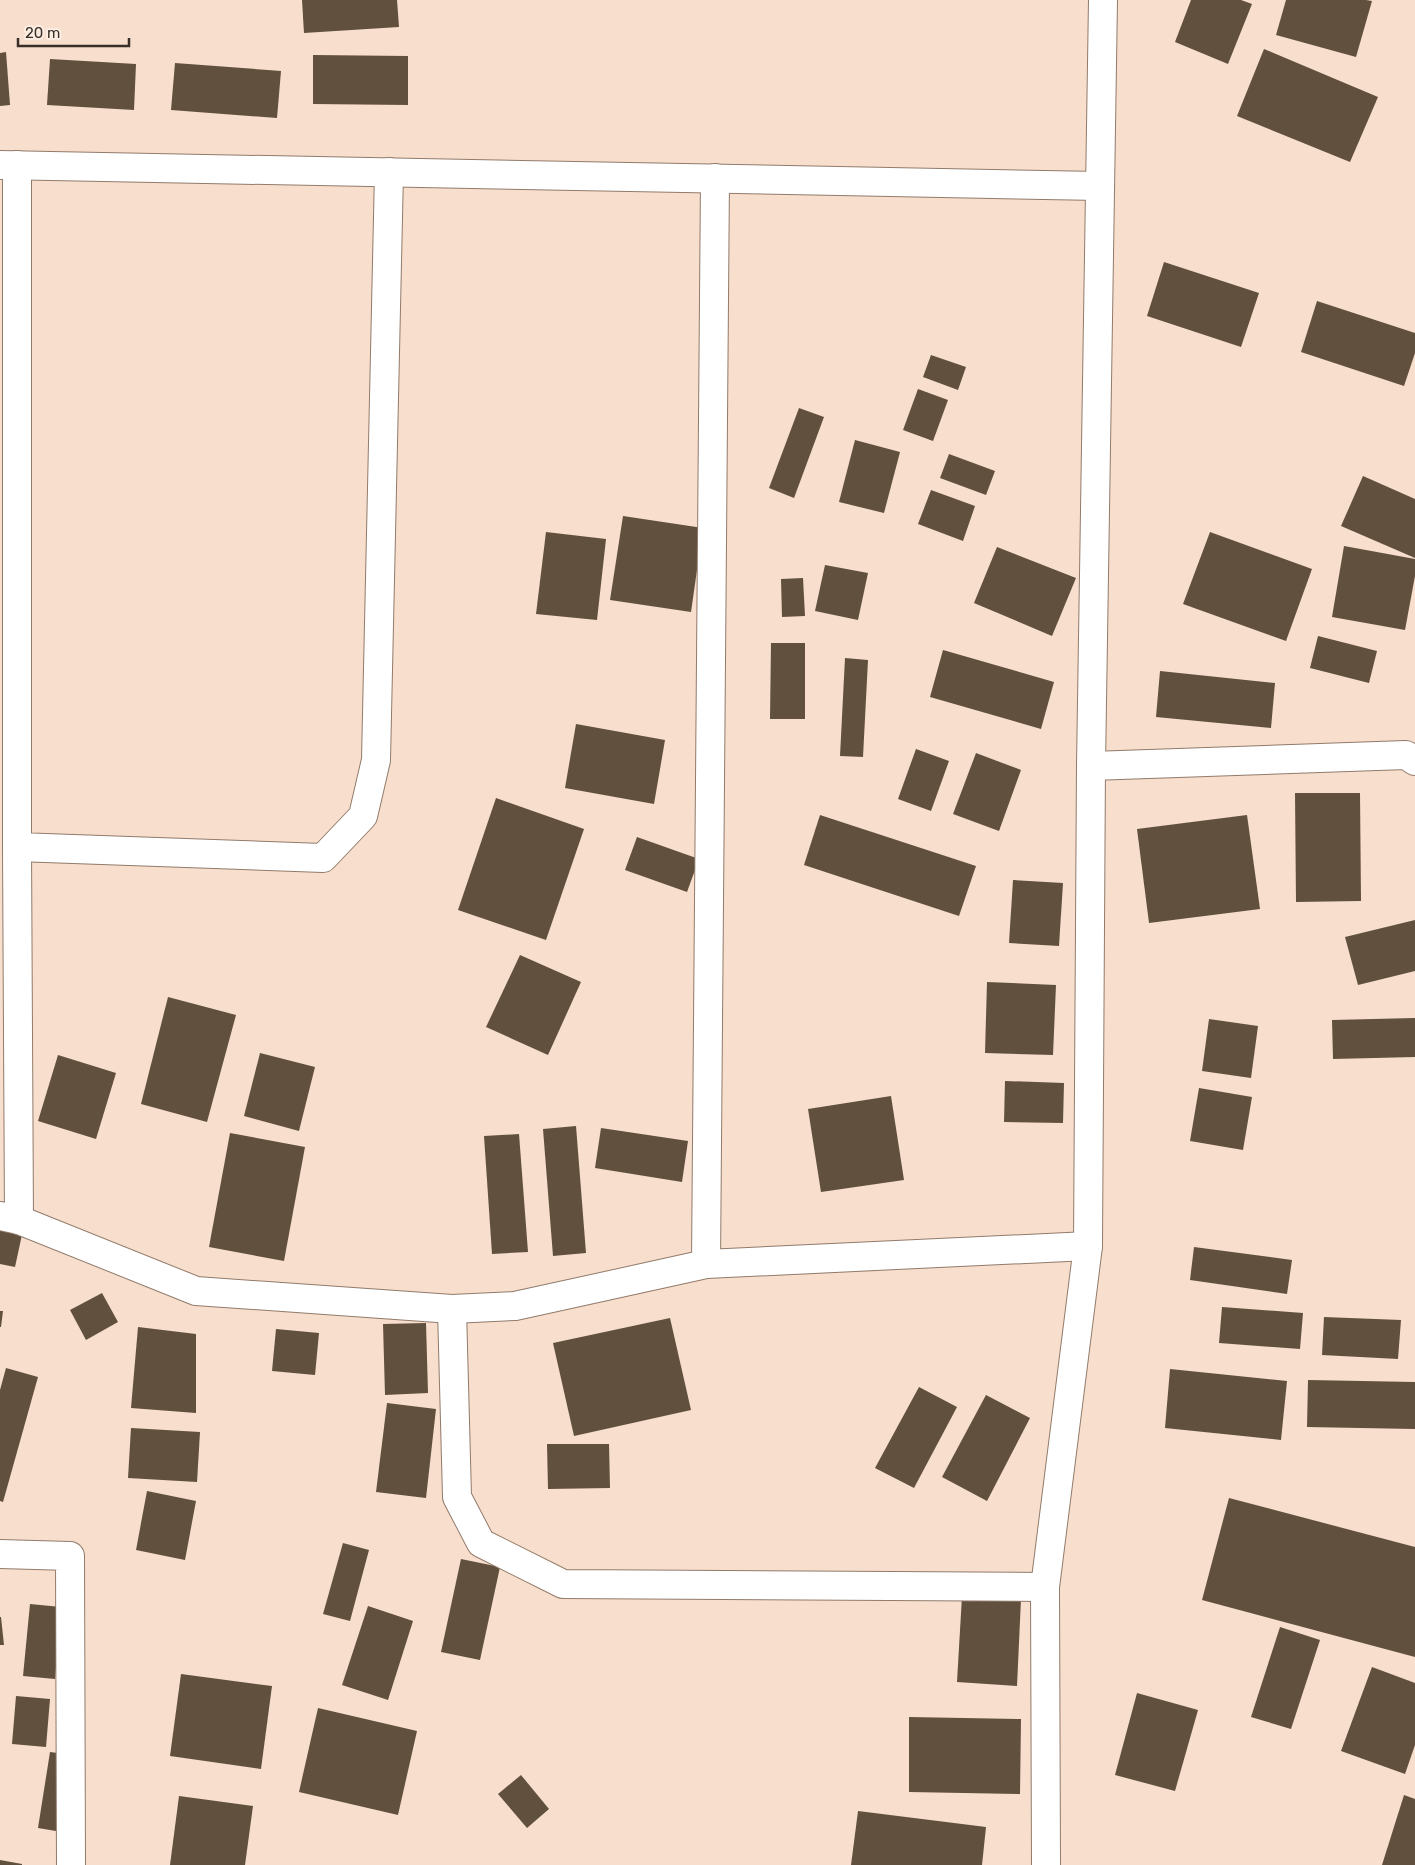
<svg xmlns="http://www.w3.org/2000/svg" width="1415" height="1865" font-family="Rubik,sans-serif">
<style>
.building{fill:#61503e}
.lines{fill:none;stroke-linecap:round;stroke-linejoin:round}
.minor-casing{stroke:#917b6b;stroke-width:30}
.minor{stroke:#fff;stroke-width:28}
</style>
<rect width="100%" height="100%" fill="#f7decd"/>
<g class="building">
<path d="M302,0h95l2,27 -95,6z"/>
<path d="M1191,0h50l11,4 -24,60 -53,-22z"/>
<path d="M1286,0h80l6,1 -16,56 -80,-22z"/>
<path d="M1264,49l114,48 -28,65 -113,-46z"/>
<path d="M6,52l4,53 -10,1v-53z"/>
<path d="M313,55l95,1v49l-95,-1z"/>
<path d="M50,59l86,5 -2,46 -87,-5z"/>
<path d="M175,63l106,8 -4,47 -106,-8z"/>
<path d="M1164,262l95,31 -18,54 -94,-31z"/>
<path d="M1317,301l98,32v20l-11,33 -103,-34z"/>
<path d="M931,355l35,12 -8,23 -35,-13z"/>
<path d="M918,389l30,11 -15,41 -30,-11z"/>
<path d="M799,408l25,9 -30,81 -25,-10z"/>
<path d="M855,440l45,12 -16,61 -45,-11z"/>
<path d="M949,454l46,17 -9,24 -46,-17z"/>
<path d="M1363,476l52,23v59l-74,-32z"/>
<path d="M931,490l44,16 -12,35 -45,-17z"/>
<path d="M623,516l80,12 -12,84 -81,-12z"/>
<path d="M546,532l60,7 -9,81 -61,-6z"/>
<path d="M1210,532l102,37 -26,72 -103,-37z"/>
<path d="M1344,546l71,13v17l-10,54 -73,-13z"/>
<path d="M997,547l79,31 -24,58 -78,-33z"/>
<path d="M825,565l43,8 -10,47 -43,-9z"/>
<path d="M803,578l2,38 -23,1 -1,-38z"/>
<path d="M1318,636l59,15 -8,32 -59,-15z"/>
<path d="M771,643h34v76h-35z"/>
<path d="M943,650l111,32 -13,47 -111,-32z"/>
<path d="M845,658l23,2 -5,97 -23,-1z"/>
<path d="M1160,671l115,12 -4,45 -115,-11z"/>
<path d="M576,724l89,16 -11,64 -89,-16z"/>
<path d="M916,749l33,12 -18,50 -33,-12z"/>
<path d="M976,753l45,17 -22,61 -46,-17z"/>
<path d="M1295,793h65l1,108 -65,1z"/>
<path d="M496,798l88,31 -38,111 -88,-30z"/>
<path d="M820,815l156,51 -17,50 -155,-51z"/>
<path d="M1247,815l13,94 -111,14 -12,-94z"/>
<path d="M637,837l62,22 -12,33 -62,-22z"/>
<path d="M1013,880l50,3 -4,63 -50,-3z"/>
<path d="M1415,920v51l-57,14 -13,-48z"/>
<path d="M520,955l61,27 -33,73 -62,-28z"/>
<path d="M987,982l69,3 -3,70 -68,-2z"/>
<path d="M168,997l68,18 -29,107 -66,-18z"/>
<path d="M1415,1018v39l-82,2 -1,-39z"/>
<path d="M1209,1019l49,7 -7,52 -49,-7z"/>
<path d="M260,1053l55,14 -16,64 -55,-15z"/>
<path d="M58,1055l58,18 -20,66 -58,-18z"/>
<path d="M1005,1081l59,2 -1,40 -59,-1z"/>
<path d="M1199,1088l53,9 -9,53 -53,-9z"/>
<path d="M891,1096l13,84 -83,12 -13,-83z"/>
<path d="M576,1126l10,127 -33,3 -10,-127z"/>
<path d="M601,1128l87,13 -6,41 -87,-14z"/>
<path d="M230,1133l75,14 -21,114 -75,-14z"/>
<path d="M519,1134l9,118 -36,2 -8,-118z"/>
<path d="M0,1226l23,4 -8,37 -15,-3z"/>
<path d="M1194,1247l98,13 -5,34 -97,-14z"/>
<path d="M102,1293l16,29 -32,18 -16,-30z"/>
<path d="M1222,1307l81,6 -3,36 -81,-6z"/>
<path d="M0,1311h3l-2,16h-1z"/>
<path d="M1324,1317l77,3 -3,39 -76,-4z"/>
<path d="M670,1318l21,92 -117,26 -21,-93z"/>
<path d="M426,1323l2,70 -43,2 -2,-71z"/>
<path d="M138,1327l58,7v79l-65,-5z"/>
<path d="M276,1329l43,4 -4,42 -43,-4z"/>
<path d="M6,1368l32,9 -35,125 -3,-1v-111z"/>
<path d="M1170,1369l117,12 -6,59 -116,-12z"/>
<path d="M1308,1380l107,2v47l-108,-2z"/>
<path d="M919,1387l38,20 -43,81 -39,-20z"/>
<path d="M986,1395l44,23 -43,83 -45,-24z"/>
<path d="M387,1403l49,6 -10,89 -50,-6z"/>
<path d="M131,1428l69,4 -3,50 -69,-4z"/>
<path d="M547,1444h62l1,44 -62,1z"/>
<path d="M147,1491l49,10 -11,59 -49,-10z"/>
<path d="M1229,1498l186,49v110l-213,-57z"/>
<path d="M343,1543l26,7 -19,71 -27,-7z"/>
<path d="M461,1559l39,8 -20,93 -39,-8z"/>
<path d="M962,1596l59,3 -4,87 -60,-4z"/>
<path d="M30,1604l31,3 -6,72 -32,-3z"/>
<path d="M368,1606l45,15 -25,79 -46,-15z"/>
<path d="M0,1617h1l3,28h-4z"/>
<path d="M1280,1627l40,13 -29,89 -40,-12z"/>
<path d="M1372,1667l43,16v62l-10,29 -64,-23z"/>
<path d="M181,1674l91,12 -11,83 -91,-13z"/>
<path d="M1137,1693l61,17 -23,81 -60,-16z"/>
<path d="M16,1696l34,3 -4,48 -34,-3z"/>
<path d="M318,1708l99,23 -19,84 -99,-23z"/>
<path d="M909,1717l112,2 -1,75 -111,-2z"/>
<path d="M50,1752l31,4 -13,77 -30,-5z"/>
<path d="M521,1775l28,34 -22,19 -29,-34z"/>
<path d="M1404,1795l11,4v66h-33z"/>
<path d="M179,1796l74,10 -8,59h-75z"/>
<path d="M858,1811l128,16 -4,38h-131z"/>
<path d="M0,1860l22,4v1h-22z"/>
</g>
<g class="lines">
<defs>
<g id="minor">
<path d="M0,165l1100,21"/>
<path d="M17,165v682l306,11 40,-42 13,-56 13,-588"/>
<path d="M715,178l-9,1086 382,-18"/>
<path d="M1091,766l315,-11 9,6"/>
<path d="M17,847l2,373"/>
<path d="M0,1216l19,4 177,71 256,18 63,-3 191,-42"/>
<path d="M452,1309l5,188 24,46 82,41 482,3"/>
<path d="M0,1554l70,2 1,309"/>
<path d="M1046,1865l-1,-278 43,-341 3,-480 12,-766"/>
</g>
</defs>
<use href="#minor" class="minor-casing"/>
<use href="#minor" class="minor"/>
</g>
<path d="M18 38v8h111v-8" fill="none" stroke="#382f28" stroke-width="2.5"/>
<text x="25" y="38" font-size="15" fill="#382f28" stroke="#fdeee3" stroke-width="4" paint-order="stroke">20 m</text>
</svg>
